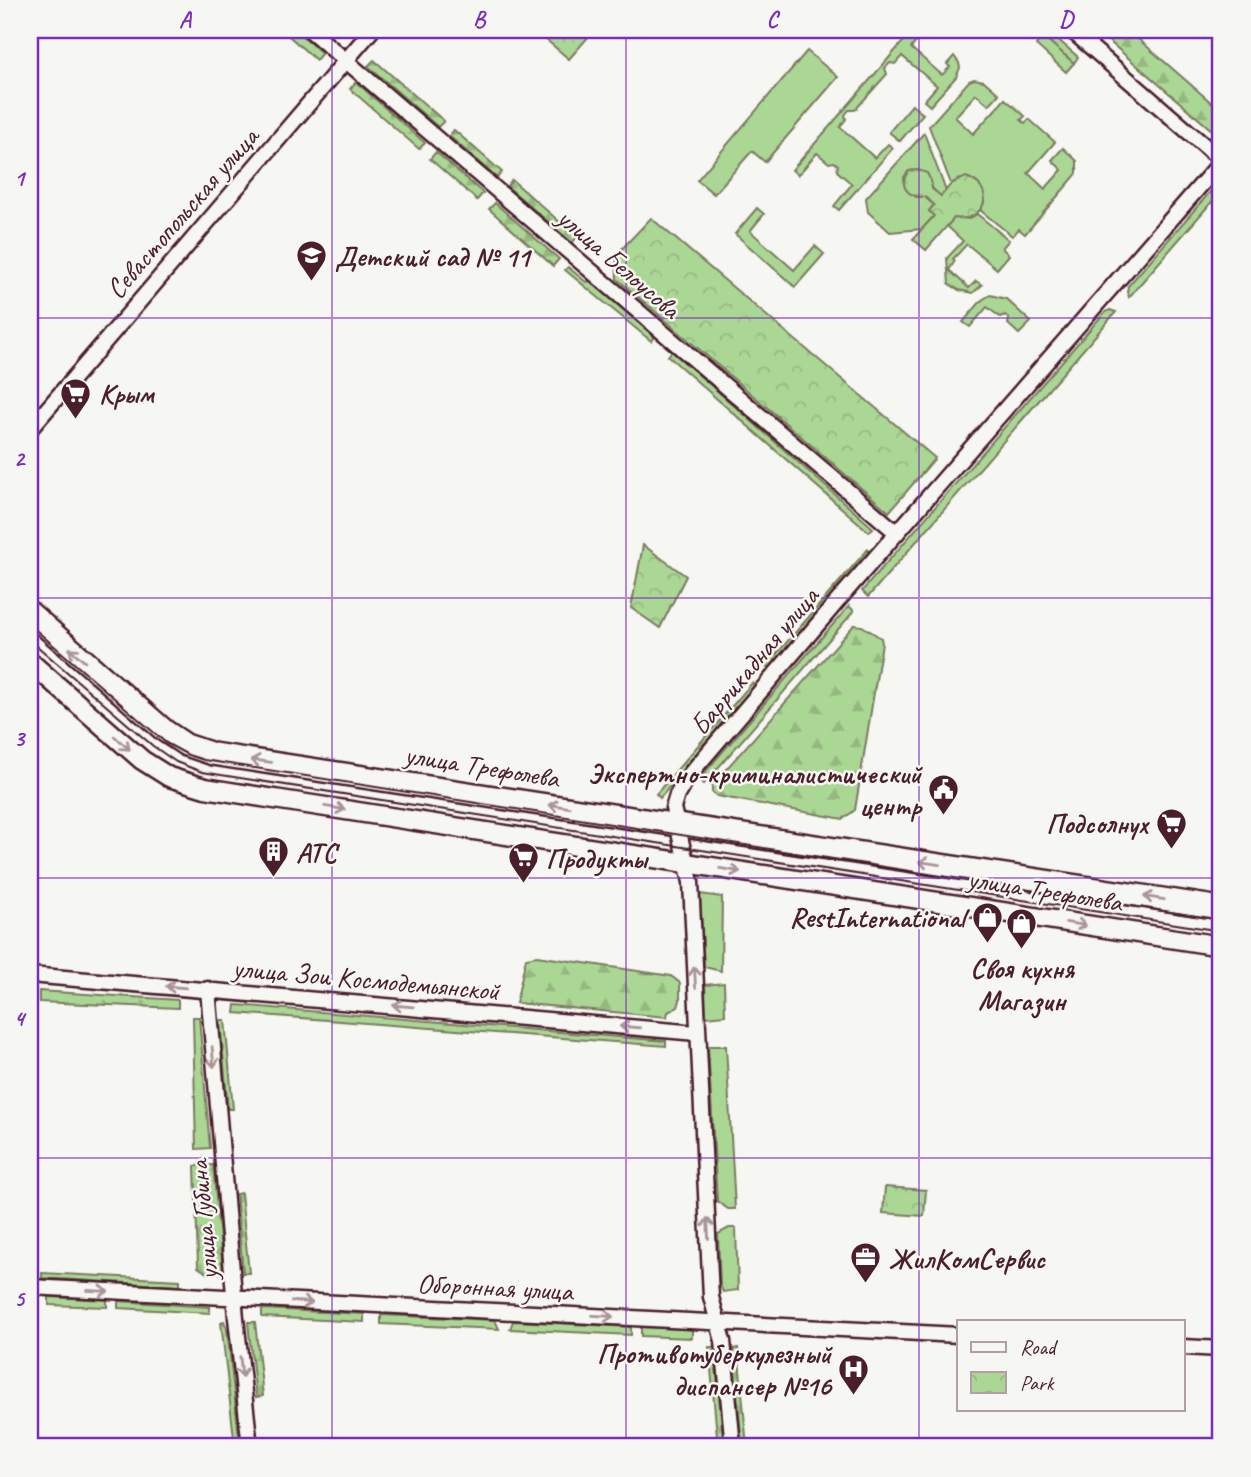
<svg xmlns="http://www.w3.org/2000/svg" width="1251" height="1477" font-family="Caveat,sans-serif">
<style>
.grass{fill:#abd795;stroke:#7a7b60;stroke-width:2}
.forest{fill:url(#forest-firs);stroke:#7a7b60;stroke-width:2}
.park{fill:url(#park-crowns);stroke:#7a7b60;stroke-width:2}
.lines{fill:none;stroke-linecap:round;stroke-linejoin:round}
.minor-casing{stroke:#4a1f2b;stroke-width:19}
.tertiary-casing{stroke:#4a1f2b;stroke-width:23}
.secondary-casing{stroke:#4a1f2b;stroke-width:26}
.minor{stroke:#f6f6f2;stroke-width:14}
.tertiary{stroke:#f6f6f2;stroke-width:18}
.secondary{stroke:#f6f6f2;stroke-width:21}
.tram{stroke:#4a1f2b;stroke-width:2}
.oneway{stroke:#a99598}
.grid{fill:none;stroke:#7b2cbf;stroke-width:2;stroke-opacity:0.55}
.labels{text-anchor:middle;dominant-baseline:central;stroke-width:5;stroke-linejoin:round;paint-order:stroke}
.street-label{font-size:28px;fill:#4a1f2b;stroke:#f6f6f2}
.poi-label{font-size:28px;font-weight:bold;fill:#4a1f2b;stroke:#f6f6f2;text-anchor:start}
.neatline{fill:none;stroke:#7b2cbf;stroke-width:2.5}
.grid-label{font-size:23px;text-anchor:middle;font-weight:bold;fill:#7b2cbf}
</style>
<defs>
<pattern id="forest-firs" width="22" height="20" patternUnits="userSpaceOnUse" patternTransform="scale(1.75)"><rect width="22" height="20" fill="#abd795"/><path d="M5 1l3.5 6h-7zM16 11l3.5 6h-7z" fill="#95b881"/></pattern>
<pattern id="park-crowns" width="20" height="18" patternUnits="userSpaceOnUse" patternTransform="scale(1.75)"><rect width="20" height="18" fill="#abd795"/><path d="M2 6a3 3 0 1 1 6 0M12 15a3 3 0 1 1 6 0" fill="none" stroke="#95b881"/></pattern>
</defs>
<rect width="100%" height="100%" fill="#f6f6f2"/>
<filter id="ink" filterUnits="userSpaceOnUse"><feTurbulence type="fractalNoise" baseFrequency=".0143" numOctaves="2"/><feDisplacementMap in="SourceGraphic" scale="14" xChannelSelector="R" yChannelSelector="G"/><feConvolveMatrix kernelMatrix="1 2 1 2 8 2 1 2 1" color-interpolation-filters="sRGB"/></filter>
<g filter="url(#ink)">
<g class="grass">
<path d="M913,30l12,1 -14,17 31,27 8,-8 -3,-3 7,-8 5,7 1,5 -4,9 -26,29 -6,-5 13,-15 -35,-30 -7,8 -5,-1 -5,5 2,6 -32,36h-6l-4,5 1,4 -6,8 35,31 13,-14 5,4 -54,62 -5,-4 18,-22 -15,-13 1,-6 -4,-3 -5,1 -12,-10 -19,22 -6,-5z"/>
<path d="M1043,36l31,27 -8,9 -30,-27z"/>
<path d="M807,51l31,26 -73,85 -13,-11 -38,43 -17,-14z"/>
<path d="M974,79l10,2 15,13 -10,11 -13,-11 -21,23 18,17 32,-35 20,17 -4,4 4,3 4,-4 26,23 -27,31 17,16 17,-19 -10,-10 11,-12 14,13v12l-3,4 -49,57 -6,-5 -7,7 -32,-26 4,-7 -25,-24 -8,5 -22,-58 40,-45z"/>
<path d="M912,105l11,9 -23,27 -11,-9z"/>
<path d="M924,133l22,58 -5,6 -9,-9 -1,-7 -13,-11 -9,1 -5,6 12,20h9l9,8 -5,6 5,5 -12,13 -32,3 -22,-20 -2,-14z"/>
<path d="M1210,192l6,5 -87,100 -2,-5 1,-6z"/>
<path d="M757,208l7,6 -14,17 44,39 21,-24 9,8 -29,33 -60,-53z"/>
<path d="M977,214l32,26 -7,8 7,7 -12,14 -30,-25 -14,15 2,2 -6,9 20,18 7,-7 6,4 -9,8 -14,-3 -10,-6 -2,-26 16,-17 -16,-15 8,-9 14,2z"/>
<path d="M568,267l18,15 5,-1 64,56 -4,4 -86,-71z"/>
<path d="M990,295l16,4 25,23 -12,12 -11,-10 1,-5 -4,-4 -5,2 -13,-10 -17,20 -7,-5 19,-22z"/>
<path d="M1110,310l6,2 -248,285 -6,-6 243,-279z"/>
<path d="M672,351l201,177 -4,4 -201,-176z"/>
<path d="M849,606l5,5 -150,173 -5,-5z"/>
<path d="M700,894l22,3 -1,74 -17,-4z"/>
<path d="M724,983l1,32 -19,2 -1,-32z"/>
<path d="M236,1005l430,36v5l-431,-33z"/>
<path d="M193,1017h6l11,131 -14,1z"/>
<path d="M220,1020h5l8,89h-5z"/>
<path d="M708,1046h18l9,163h-7l-11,-8z"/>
<path d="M729,1228h7l2,62 -15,2 -3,-7 -2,-51z"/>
<path d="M42,1273l138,7v6l-138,-8z"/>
<path d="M49,1297l58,3v7l-58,-2z"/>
<path d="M118,1301l92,6v6l-92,-5z"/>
<path d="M262,1309l102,5v8l-102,-5z"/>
<path d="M381,1315l114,5 4,9 -118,-5z"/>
<path d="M513,1321l118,6v8l-121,-6z"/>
<path d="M641,1327l51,2v9l-51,-2z"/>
</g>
<g class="forest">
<path d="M282,30h13l27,23 -6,7z"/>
<path d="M1032,30h15l31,27 -4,6 -30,-26 -5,3 -8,-7z"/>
<path d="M1096,30h32l93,81v27z"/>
<path d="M374,60l70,61 -6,6 -70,-61z"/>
<path d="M356,82l69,61 -6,6 -69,-60z"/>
<path d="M454,130l48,42 -5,6 -48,-42z"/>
<path d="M436,152l47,41 -6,7 -47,-41z"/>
<path d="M512,180l65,57 -5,6 -65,-57z"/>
<path d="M495,203l64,56 -6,7 -64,-57z"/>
<path d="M868,549l4,4 -102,117 -4,-4z"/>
<path d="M854,625l8,1 19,12 1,5 -27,167 -12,9 -126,-23 -5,-4v-7z"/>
<path d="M752,683l4,4 -96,111 -4,-4z"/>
<path d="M537,956l134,20 9,7v17l-2,7 -10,5 -1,5 -151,-14 10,-45z"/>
<path d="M39,991l139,9v8l-139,-6z"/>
<path d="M213,1165l10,108h-16l-9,-6 -3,-101z"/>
<path d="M241,1193l8,80h-6l-7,-79z"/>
<path d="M224,1321l3,8 13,118h-5l-14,-125z"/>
<path d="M248,1322h7l8,74 -7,1z"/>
<path d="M709,1347h5l10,100h-6z"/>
<path d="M738,1348l9,99h-5l-9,-98z"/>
</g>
<g class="park">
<path d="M539,30h47l5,4 -22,25 -32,-27z"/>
<path d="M918,170l9,3 4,8 1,8 9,7 10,-12 15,-7c31,10 20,46 -12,41l-28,32 -13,-11 21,-23 -5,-5 5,-6 -9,-8c-17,1 -28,-12 -16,-26z"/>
<path d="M651,218l284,240 -46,54 -272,-233 -1,-24z"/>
<path d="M643,545l43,31 -26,52 -29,-20z"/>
<path d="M885,1187l41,3 -2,26 -41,-3z"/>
</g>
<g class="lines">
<defs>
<g id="minor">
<path d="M310,30l587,503"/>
<path d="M1071,30l150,130"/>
<path d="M30,429l342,-399"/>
<path d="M30,975l667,58"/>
<path d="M208,989l28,329 14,129"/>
<path d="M30,1287l929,48"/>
<path d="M1183,1347l38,2"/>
<path d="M733,1447l-10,-106 -12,-44 -20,-415 -18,-74 4,-13 13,-21 157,-184 374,-428"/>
</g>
<path id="tertiary" d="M30,662l112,98 27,17 36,11 63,10 953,148"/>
<path id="secondary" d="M30,613l135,118 21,14 27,9 1008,154"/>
</defs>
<use href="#minor" class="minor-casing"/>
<use href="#tertiary" class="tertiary-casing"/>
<use href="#secondary" class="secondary-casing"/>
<use href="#minor" class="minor"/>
<use href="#tertiary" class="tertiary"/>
<use href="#secondary" class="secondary"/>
<g class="tram">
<path d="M30,625l136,118 22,12 16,5 1017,160"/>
<path d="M30,640l123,106 23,16 26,10 1019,159"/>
</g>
</g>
<defs><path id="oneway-shaft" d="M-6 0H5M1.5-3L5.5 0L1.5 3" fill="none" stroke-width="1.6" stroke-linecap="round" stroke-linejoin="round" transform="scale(1.75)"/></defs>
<g class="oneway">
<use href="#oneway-shaft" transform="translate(77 655) rotate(-139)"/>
<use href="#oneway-shaft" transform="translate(122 743) rotate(41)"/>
<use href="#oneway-shaft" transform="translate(261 761) rotate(-172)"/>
<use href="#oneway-shaft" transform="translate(559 806) rotate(-171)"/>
<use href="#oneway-shaft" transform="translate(335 808) rotate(9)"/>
<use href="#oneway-shaft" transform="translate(929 863) rotate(-171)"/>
<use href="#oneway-shaft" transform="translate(730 870) rotate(9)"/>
<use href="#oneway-shaft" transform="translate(1154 898) rotate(-171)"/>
<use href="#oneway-shaft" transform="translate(1076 924) rotate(9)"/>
<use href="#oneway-shaft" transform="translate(695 977) rotate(-93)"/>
<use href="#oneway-shaft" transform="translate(176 987) rotate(-175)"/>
<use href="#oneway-shaft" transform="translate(403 1006) rotate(-175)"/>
<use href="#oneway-shaft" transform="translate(630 1027) rotate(-175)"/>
<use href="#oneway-shaft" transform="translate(213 1057) rotate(85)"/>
<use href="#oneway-shaft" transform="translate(708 1228) rotate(-93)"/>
<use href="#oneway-shaft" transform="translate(98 1291) rotate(3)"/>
<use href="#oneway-shaft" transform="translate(302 1302) rotate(3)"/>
<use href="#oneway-shaft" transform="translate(603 1316) rotate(3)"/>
<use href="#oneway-shaft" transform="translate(241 1367) rotate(84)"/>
</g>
</g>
<path class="grid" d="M332,30v1417M626,30v1417M919,30v1417M30,318h1191M30,598h1191M30,878h1191M30,1158h1191"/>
<defs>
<symbol id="school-pin" viewBox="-11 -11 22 30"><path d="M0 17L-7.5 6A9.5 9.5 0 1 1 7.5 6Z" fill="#4a1f2b" stroke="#f6f6f2"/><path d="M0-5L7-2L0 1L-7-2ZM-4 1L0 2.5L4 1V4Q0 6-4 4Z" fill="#fff"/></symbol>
<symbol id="supermarket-pin" viewBox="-11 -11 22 30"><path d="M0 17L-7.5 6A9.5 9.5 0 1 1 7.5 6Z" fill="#4a1f2b" stroke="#f6f6f2"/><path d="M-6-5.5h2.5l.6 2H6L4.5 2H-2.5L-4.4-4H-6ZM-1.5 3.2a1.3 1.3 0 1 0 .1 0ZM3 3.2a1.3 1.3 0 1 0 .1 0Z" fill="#fff"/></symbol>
<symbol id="civic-pin" viewBox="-11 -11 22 30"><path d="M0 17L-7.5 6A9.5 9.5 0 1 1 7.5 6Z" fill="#4a1f2b" stroke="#f6f6f2"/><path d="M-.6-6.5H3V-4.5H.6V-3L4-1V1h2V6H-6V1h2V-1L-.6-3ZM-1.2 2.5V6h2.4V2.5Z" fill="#fff"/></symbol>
<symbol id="building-pin" viewBox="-11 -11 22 30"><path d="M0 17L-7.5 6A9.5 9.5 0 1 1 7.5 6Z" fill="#4a1f2b" stroke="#f6f6f2"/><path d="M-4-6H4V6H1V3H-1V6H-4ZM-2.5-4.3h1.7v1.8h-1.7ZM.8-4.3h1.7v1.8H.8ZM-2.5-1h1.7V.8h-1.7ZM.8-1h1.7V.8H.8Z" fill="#fff"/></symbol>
<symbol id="shop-pin" viewBox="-11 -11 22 30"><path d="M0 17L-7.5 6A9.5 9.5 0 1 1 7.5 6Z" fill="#4a1f2b" stroke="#f6f6f2"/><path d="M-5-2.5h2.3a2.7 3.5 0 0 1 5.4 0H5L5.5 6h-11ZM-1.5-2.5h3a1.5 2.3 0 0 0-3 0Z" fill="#fff"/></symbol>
<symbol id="office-pin" viewBox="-11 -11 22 30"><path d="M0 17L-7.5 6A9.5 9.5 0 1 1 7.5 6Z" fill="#4a1f2b" stroke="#f6f6f2"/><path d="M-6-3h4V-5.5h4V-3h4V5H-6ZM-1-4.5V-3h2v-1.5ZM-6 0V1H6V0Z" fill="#fff"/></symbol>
<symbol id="hospital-pin" viewBox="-11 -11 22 30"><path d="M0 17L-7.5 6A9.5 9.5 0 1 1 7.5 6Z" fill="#4a1f2b" stroke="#f6f6f2"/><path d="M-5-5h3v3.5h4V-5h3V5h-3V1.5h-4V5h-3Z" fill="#fff"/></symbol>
</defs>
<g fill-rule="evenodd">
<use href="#school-pin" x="294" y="238" width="35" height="47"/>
<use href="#supermarket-pin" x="58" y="376" width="35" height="47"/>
<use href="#civic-pin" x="926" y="772" width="35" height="47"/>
<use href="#supermarket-pin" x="1154" y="806" width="35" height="47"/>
<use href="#building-pin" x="256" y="834" width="35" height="47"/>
<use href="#supermarket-pin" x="506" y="840" width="35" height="47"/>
<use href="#shop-pin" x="970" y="900" width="35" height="47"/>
<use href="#shop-pin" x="1004" y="906" width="35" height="47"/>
<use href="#office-pin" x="848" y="1240" width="35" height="47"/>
<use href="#hospital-pin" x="836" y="1352" width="35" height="47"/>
</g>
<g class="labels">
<g class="street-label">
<text transform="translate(182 213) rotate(-49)">Севастопольская улица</text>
<text transform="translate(619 263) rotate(41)">улица Белоусова</text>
<text transform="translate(754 661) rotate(-50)">Баррикадная улица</text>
<text transform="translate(482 766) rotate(9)">улица Трефолева</text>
<text transform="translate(1045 890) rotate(9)">улица Трефолева</text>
<text transform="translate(366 979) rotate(5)">улица Зои Космодемьянской</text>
<text transform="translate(203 1220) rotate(-95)">улица Губина</text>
<text transform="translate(495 1287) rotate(3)">Оборонная улица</text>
</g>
<g class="poi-label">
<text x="335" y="256">Детский сад № 11</text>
<text x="99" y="393">Крым</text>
<text x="921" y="773" text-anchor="end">Экспертно-криминалистический<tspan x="921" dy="32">центр</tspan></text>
<text x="1148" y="823" text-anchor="end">Подсолнух</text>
<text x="296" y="852">АТС</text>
<text x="546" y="858">Продукты</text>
<text x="965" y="917" text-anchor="end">RestInternational</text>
<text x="1022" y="968" text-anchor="middle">Своя кухня<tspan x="1022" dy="32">Магазин</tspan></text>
<text x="889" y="1258">ЖилКомСервис</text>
<text x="831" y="1353" text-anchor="end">Противотуберкулезный<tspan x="831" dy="32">диспансер №16</tspan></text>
</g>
</g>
<rect width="1251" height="1477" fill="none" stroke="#f6f6f2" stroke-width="77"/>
<rect x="957" y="1320" width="228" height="91" fill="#f6f6f2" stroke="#b1a0a2" stroke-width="2"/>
<rect x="971" y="1342" width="35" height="10" fill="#f6f6f2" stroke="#b1a0a2" stroke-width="2"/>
<text x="1020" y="1354" font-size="21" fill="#4a1f2b">Road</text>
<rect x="971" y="1372" width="35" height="21" fill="url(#park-crowns)" stroke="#b1a0a2" stroke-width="2"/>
<text x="1020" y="1390" font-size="21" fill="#4a1f2b">Park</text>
<rect x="38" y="38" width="1174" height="1400" class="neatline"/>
<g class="grid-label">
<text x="185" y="27">A</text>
<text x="479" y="27">B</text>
<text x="772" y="27">C</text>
<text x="1066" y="27">D</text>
<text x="19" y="186">1</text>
<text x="19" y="466">2</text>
<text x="19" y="746">3</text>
<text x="19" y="1026">4</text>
<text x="19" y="1306">5</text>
</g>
</svg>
